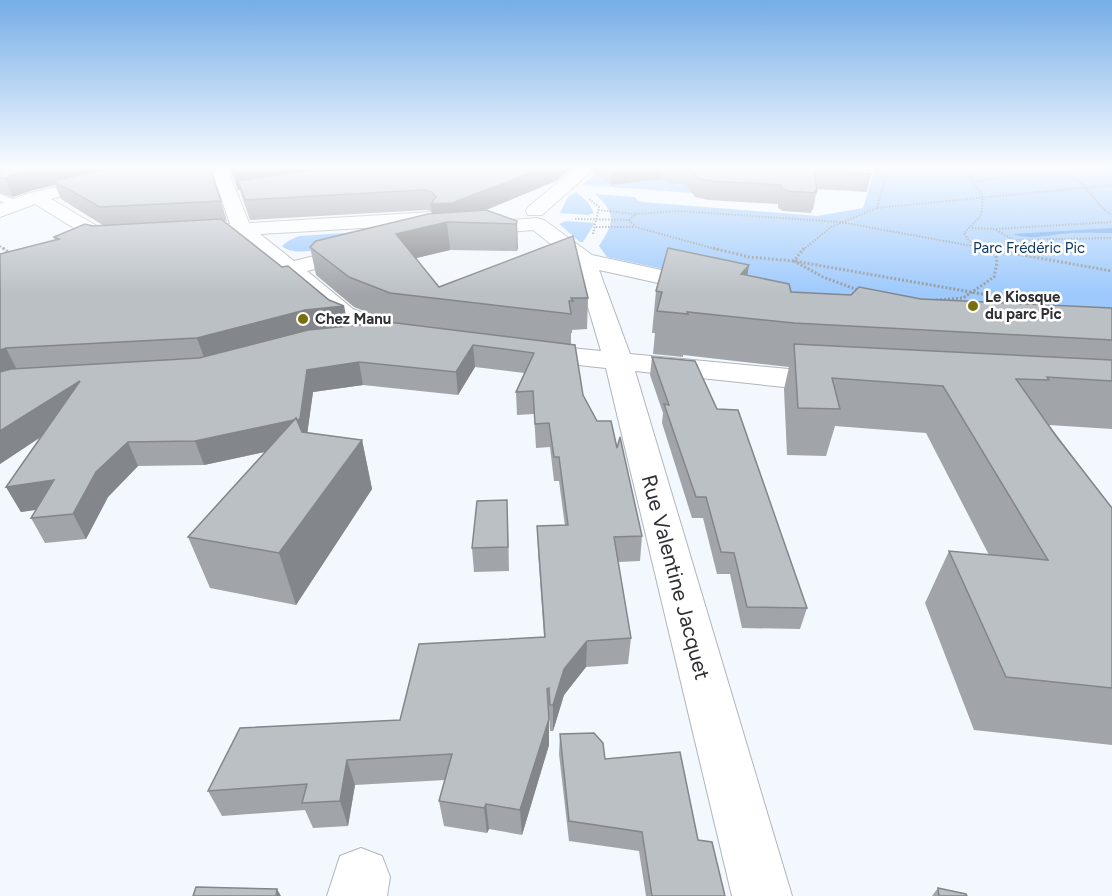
<svg xmlns="http://www.w3.org/2000/svg" width="1112" height="896" font-family="Figtree,sans-serif">
<style>
.green{fill:#9dc9fc}
.water{fill:#68a3e6}
.lines{fill:none;stroke-linecap:round;stroke-linejoin:round}
.lane-casing{stroke:#b0b5ba;stroke-width:2}
.street-casing{stroke:#b0b5ba;stroke-width:2}
.path-far1{stroke:#95989c;stroke-width:2;stroke-dasharray:1.5 1.5;stroke-linecap:butt}
.path{stroke:#95989c;stroke-width:3;stroke-dasharray:2 2;stroke-linecap:butt}
.lane{fill:#fff;fill-rule:evenodd}
.street{fill:#fff;fill-rule:evenodd}
.wall{fill:#a1a5a9}
.shaded-wall{fill:#83868a}
.building{fill:#bbc0c5;stroke:#83868a;stroke-width:1.5}
.poi-dot{fill:#796f0d;stroke:#fff;stroke-width:2}
.labels{text-anchor:middle;dominant-baseline:central;stroke-width:5;stroke-linejoin:round;paint-order:stroke}
.far-park-label{font-size:15px;fill:#0e3863;stroke:#fff}
.far-poi-label{font-size:15px;font-weight:bold;fill:#2f3033;stroke:#fff;text-anchor:start}
.near-street-label{font-size:21px;fill:#2f3033;stroke:#fff}
</style>
<rect width="100%" height="100%" fill="#f3f8fe"/>
<g class="green">
<path d="M601,168h21l-20,10 9,7 50,-6 30,5 2,9 -110,-8z"/>
<path d="M875,168h237v164l-198,-9 -307,-66 -8,-11c16,-24 17,-33 -4,-52l40,3 2,3 6,2 174,14 46,-8z"/>
<path d="M576,192l12,10 6,11 -6,2 -28,-2 8,-16z"/>
<path d="M566,221l29,2 -12,19h-3l-21,-18z"/>
<path d="M390,230c-23,6 -90,33 -108,16l6,-5 11,-5z"/>
</g>
<path class="water" d="M1112,228v5c-16,0 -38,-1 -52,1 -15,2 -33,6 -47,0z"/>
<g class="lines">
<defs>
<path id="lane" d="M0,194l21,8 1,2 -5,3 -17,-6z"/>
<g id="street">
<path d="M211,168h16l22,55 200,-12 7,2 3,4 -3,4 -7,2 -189,11 34,27 61,-15 8,1 3,5 -3,5 -56,14 46,38 47,18 4,6 -4,6 -9,2 -9,-2 -47,-20 -98,-84 -48,3 -7,-2 -3,-4 3,-4 48,-4z"/>
<path d="M576,168h19l-53,47h-14l-2,-4 2,-4z"/>
<path d="M57,187l6,1 3,4 -3,4 -12,3 53,31h26l3,4 -3,4c-12,3 -25,5 -37,2l-58,-36 -35,13v-13l30,-11z"/>
<path d="M537,218l7,2 48,35 120,26 4,5 -4,5 -8,2 -105,-23 31,84 212,20 4,6 -4,6 -10,3 -48,-2 -149,-16 157,525h-60l-126,-528 -75,-8 -10,-2 -4,-6 4,-6 10,-2 70,7 -26,-88 -42,-33 -60,5 -7,-2 -3,-4 3,-4 7,-2z"/>
<path d="M361,848l21,8 8,21 -3,19h-60l13,-40z"/>
</g>
</defs>
<use href="#lane" class="lane-casing"/>
<use href="#street" class="street-casing"/>
<g class="path-far1">
<path d="M965,168l18,30 -2,18 -17,17 5,8 26,9"/>
<path d="M1013,168l12,7"/>
<path d="M1066,168c4,9 11,11 18,18 11,11 13,20 28,29"/>
<path d="M973,182l37,-6 58,-1"/>
<path d="M589,199l10,8 -6,27"/>
<path d="M877,208l235,-23"/>
<path d="M598,210l37,4"/>
<path d="M575,219l54,1 7,7 83,23"/>
<path d="M629,220l7,-6 43,-3 161,11 143,26"/>
<path d="M596,227h39"/>
<path d="M972,228l23,1 117,-7"/>
<path d="M996,230l18,10"/>
<path d="M0,246l5,4"/>
<path d="M803,250l28,-23 46,-19 11,-40"/>
<path d="M995,250l19,-10 98,-2"/>
</g>
<g class="path">
<path d="M3,248l5,4"/>
<path d="M713,248l36,9 45,4 251,44"/>
<path d="M804,248l-10,13 29,16 35,13"/>
<path d="M994,250l118,21"/>
<path d="M995,250l3,-2"/>
<path d="M936,300l27,-2 31,-21 3,-14 -2,-13 -5,-2"/>
</g>
<use href="#lane" class="lane"/>
<use href="#street" class="street"/>
</g>
<g class="wall">
<path d="M0,168l221,33 6,20h-4l59,46 47,33 15,6 4,20 43,-4 -37,-15 -38,-32 -6,-28 122,-33 -1,-3 -5,-1 -176,10 -7,-20 -3,-10h-2l-9,-22h343l-16,13 -70,29 31,11v30l-67,-1 -34,8 23,29 149,11 -1,31 -15,1v3h-1v12l12,50 14,26 20,27 25,88 -2,25 -22,1 13,76 -3,26 -42,3 -22,28 -11,36h-3l-1,-17h-1l1,31 -27,90 -33,-6 -2,4 -43,-7 -5,-25 6,-21 -90,5 -7,41 -35,2 -8,-18 -83,6 -14,-25 192,-71 144,-83 -6,-85 -1,-26h28l-6,-45h-5l-4,-34 -14,1 -2,-34 -17,1 -1,-23 8,-19 -49,-6 -17,28 -95,-10 -50,7 -6,41 55,7 10,49 -76,116 -86,-17 -22,-51 77,-85 -61,13 -66,1 -30,31 -22,42 -41,4 -14,-25 5,-8 -15,2 -15,-25 35,-50 -41,27v-210l55,-14 -1,-3 39,-11h11l-43,-27 -6,-14 -25,6 -17,6 -13,-4z"/>
<path d="M593,168h276l2,6 -4,18 -50,-3 -4,21h-1l-1,3 -28,-2 -5,-3v-4l-69,-4 -14,-3 -9,-13h-16l-9,-5 -50,6 -18,-12z"/>
<path d="M747,275l44,17 321,16v121l-63,-4 63,83v237l-138,-15 -49,-127 24,-52 40,4 -63,-122 -91,-7 -9,30 -39,-1 -3,-66 5,-22 -106,-12v2l-30,-3 2,-21h-3l4,-42z"/>
<path d="M652,357l155,251 -7,21 -58,-1 -12,-54h-13l-14,-56h-11l-30,-95 1,-10 -13,-38z"/>
<path d="M508,523l1,48 -35,1 -2,-24z"/>
<path d="M560,734l45,25 93,81 27,56h-79l-7,-45 -70,-10 -10,-87z"/>
<path d="M938,888l29,8h-35z"/>
</g>
<g class="shaded-wall">
<path d="M41,168h90l-78,13 2,4 -25,6 -17,6 -8,-19 17,-6z"/>
<path d="M257,168h98l-117,13 2,9h-2l-4,-18z"/>
<path d="M543,168h29l-16,13 -102,42 -7,-1 3,28 -50,12 -4,-28 37,-10 -2,-20z"/>
<path d="M612,168h50l-1,11 -50,6z"/>
<path d="M517,221l1,27 -1,3 -1,-27z"/>
<path d="M749,265l-6,39 -2,-30z"/>
<path d="M344,306l4,21 -143,33 -8,-22 108,-28z"/>
<path d="M473,345l2,22 -17,28 -2,-23z"/>
<path d="M6,348l11,22 -17,6v-26z"/>
<path d="M359,362l4,23 -50,7 -7,51 -102,22 -9,-24 112,-71z"/>
<path d="M80,381l10,23 -90,60v-33z"/>
<path d="M362,440l10,49 -76,116 -17,-52z"/>
<path d="M128,442l10,24 -30,31 -22,42 -13,-25 23,-42z"/>
<path d="M54,480l13,25 -46,7 -15,-25z"/>
<path d="M587,641l-1,26 -22,28 -11,36v-26l11,-36z"/>
<path d="M549,719v26l-27,90 -2,-25z"/>
<path d="M347,760l8,25 -7,41 -8,-25z"/>
<path d="M486,804l3,25 -2,4 -3,-25z"/>
<path d="M277,889l4,7h-5z"/>
</g>
<g class="building">
<path d="M0,168h41l-19,4 -17,6 -5,-1z"/>
<path d="M111,168h99l11,33 -121,6 -47,-26z"/>
<path d="M232,168h25l-23,4z"/>
<path d="M324,168h219l-91,35 -21,1 5,-7 -4,-5 -8,-2 -179,10 -7,-19z"/>
<path d="M690,168h179l2,6 -57,-4 3,21h-2l1,2 -29,-2 -5,-2 -1,-4 -70,-4 -14,-3z"/>
<path d="M486,210l31,11 -1,3 -69,-2 -51,12 43,53 134,-51 15,62h-17l2,3h-4l2,13 -181,-21 -41,-16 -39,-30 6,-6 112,-27z"/>
<path d="M221,219l61,48 6,-1 41,34 15,6 -39,4 -108,28 -191,10 -6,2v-96l59,-15 -5,-2 31,-13 8,2z"/>
<path d="M668,248l81,17 -8,9 48,10 2,8 60,3 8,-8 62,12 191,9v32l-318,-17 -107,-11 1,2 -31,-3 5,-19 -6,-1z"/>
<path d="M388,322l187,23 8,50 14,26h14l6,27 3,-11 22,99 -28,1 17,101 -44,3 -23,28 -11,36h-3l-1,-17 -2,1 2,30 -29,91 -34,-6 -2,4 -45,-7 13,-47 -105,6 -7,41 -38,2 5,-19 -99,7 32,-63 160,-8 19,-76 126,-7 -8,-111 31,-1 -9,-68h-5l-5,-34 -14,1 -2,-33 -17,1 18,-39 -61,-8 -17,27 -97,-10 -52,8 -7,49 -3,1 -1,-2 -2,2 -99,21 -67,1 -32,30 -23,42 -42,4 23,-38 -48,7 74,-106 -80,50v-59l11,-3 188,-11 109,-28z"/>
<path d="M794,344l318,16v21l-65,-4 2,3 -33,-1 40,57 56,72v180l-106,-11 -57,-126 99,9 -105,-174 -111,-8 8,31 -42,-1z"/>
<path d="M652,357l43,4 22,48 21,1 69,198 -60,-1 -13,-54 -13,-1 -15,-55h-10l-32,-93 5,1z"/>
<path d="M296,418l6,14 60,8 -83,113 -91,-16z"/>
<path d="M507,500l1,47 -36,1 5,-47z"/>
<path d="M594,733l9,10 2,16 75,-7 18,88 14,2 13,54h-73l-10,-64 -73,-11 -9,-87z"/>
<path d="M196,887l81,2 -1,7h-83z"/>
<path d="M938,888l28,6 1,2h-28z"/>
</g>
<linearGradient id="sky" x2="0" y2="1"><stop stop-color="#75ade7"/><stop offset="0.57" stop-color="#fafcff"/><stop offset="1" stop-color="#fafcff" stop-opacity="0"/></linearGradient>
<rect width="1112" height="294" fill="url(#sky)"/>
<g class="poi-dot">
<circle cx="973" cy="306" r="6"/>
<circle cx="303" cy="319" r="6"/>
</g>
<g class="labels">
<g class="far-park-label">
<text x="1029" y="248">Parc Frédéric Pic</text>
</g>
<g class="far-poi-label">
<text x="985" y="297">Le Kiosque<tspan x="985" dy="17">du parc Pic</tspan></text>
<text x="315" y="319">Chez Manu</text>
</g>
<g class="near-street-label">
<text transform="translate(676 577) rotate(75)">Rue Valentine Jacquet</text>
</g>
</g>
</svg>
